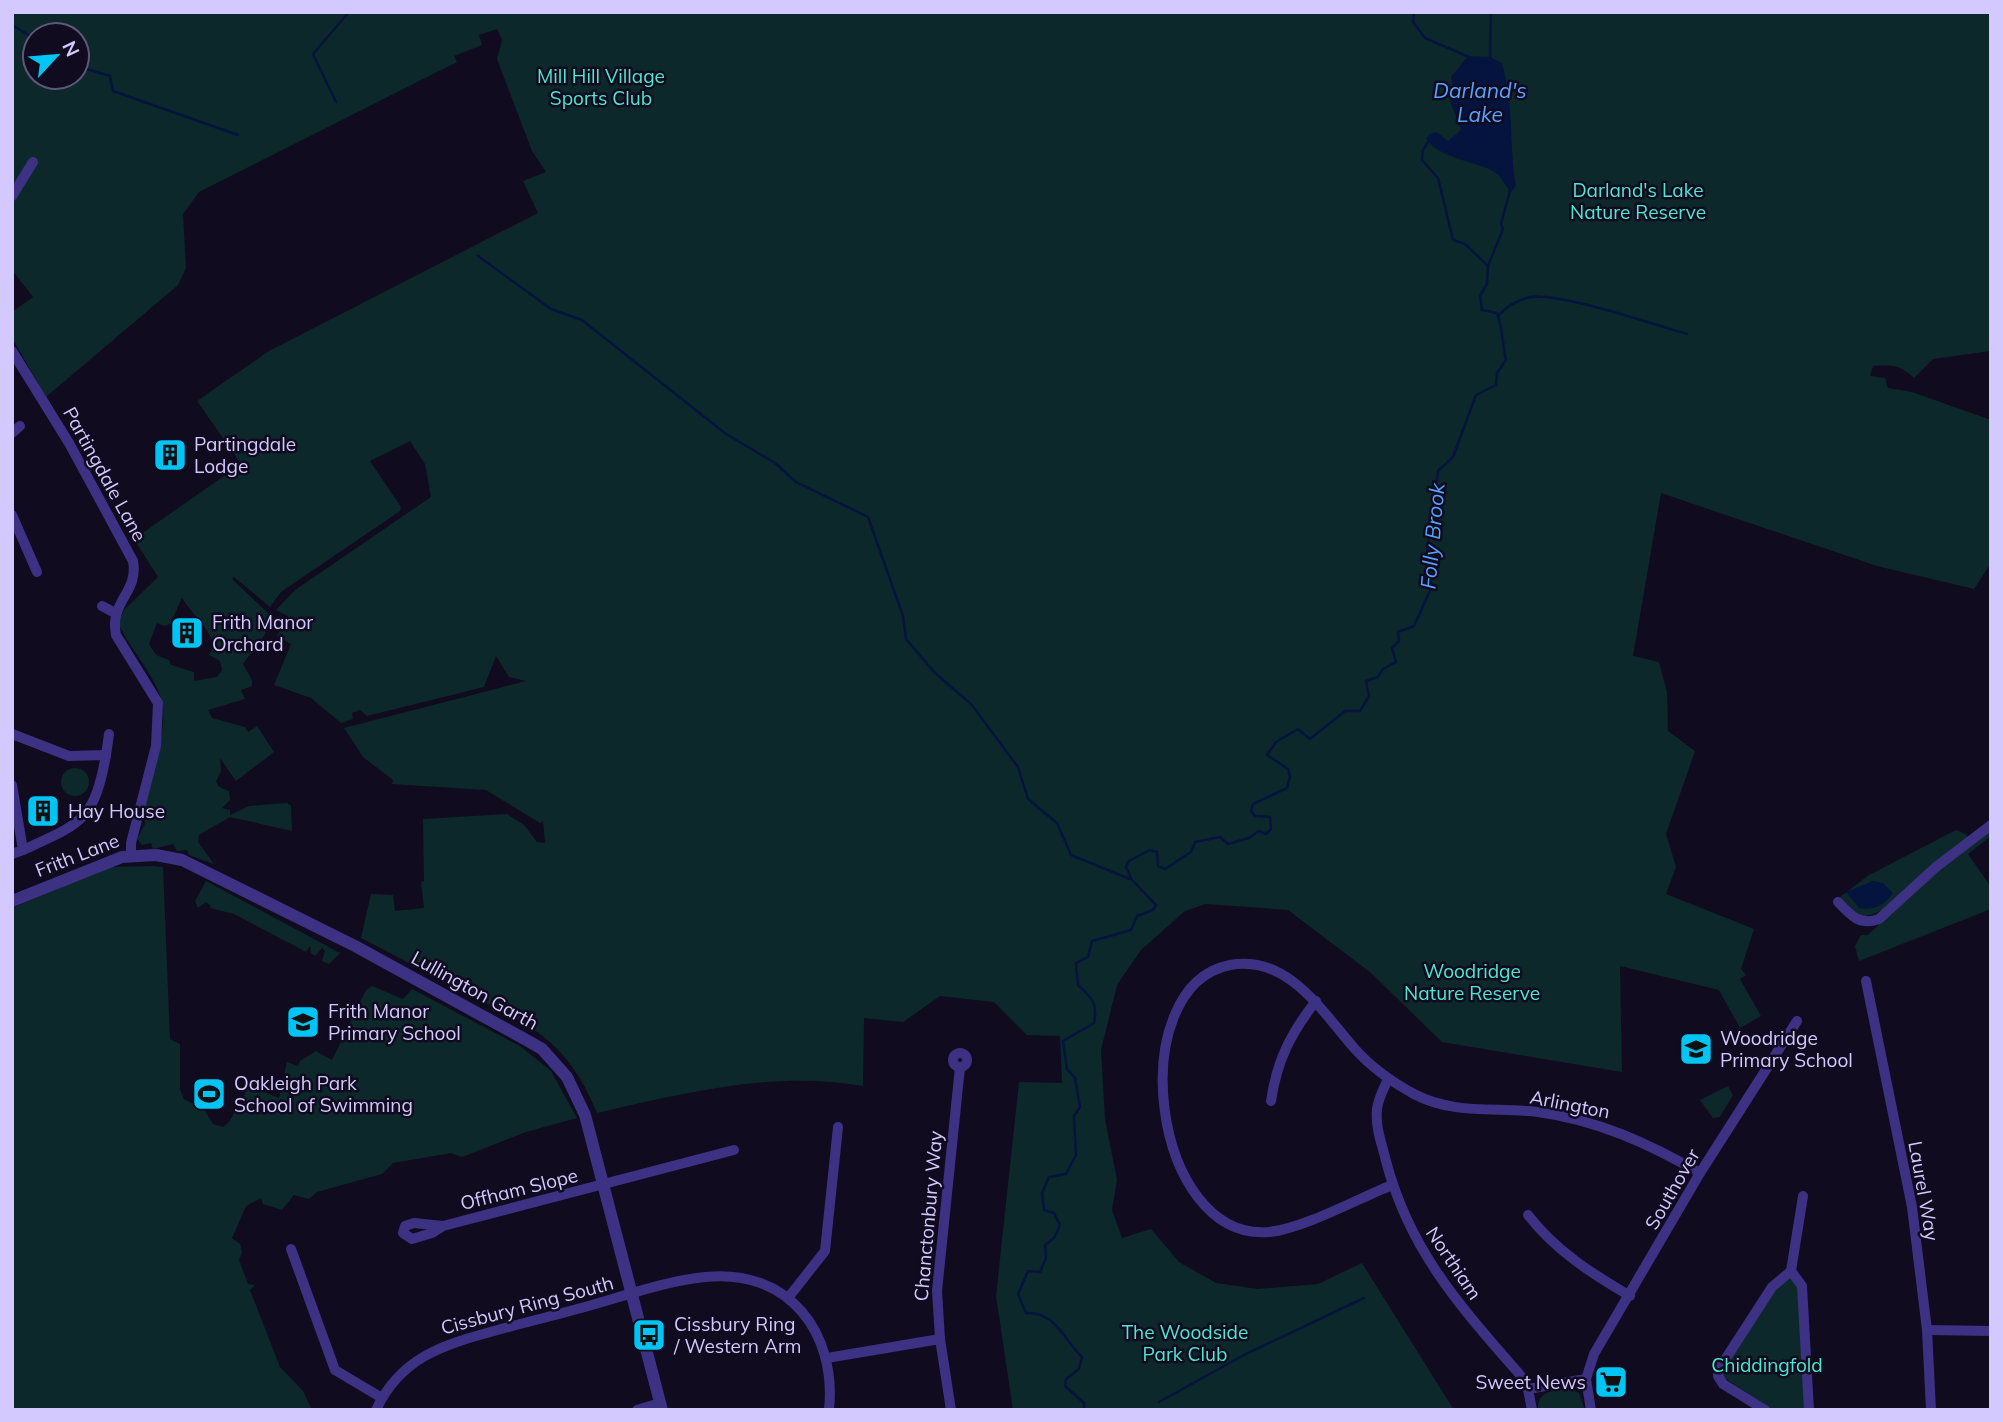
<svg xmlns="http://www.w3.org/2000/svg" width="2003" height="1422" font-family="Mulish,sans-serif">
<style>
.green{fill:#0d282a;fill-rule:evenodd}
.water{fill:#05143e}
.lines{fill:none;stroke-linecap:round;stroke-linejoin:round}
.stream{stroke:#05143e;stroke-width:2.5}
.minor{stroke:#3c3183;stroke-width:10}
.tertiary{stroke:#3c3183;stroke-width:12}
.labels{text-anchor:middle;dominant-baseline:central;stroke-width:5;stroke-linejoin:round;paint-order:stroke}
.park-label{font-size:19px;fill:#4ce8d0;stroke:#100b1f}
.poi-label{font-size:19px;fill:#d4c9ff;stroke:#100b1f;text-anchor:start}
.street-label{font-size:19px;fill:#d4c9ff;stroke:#100b1f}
.water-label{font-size:21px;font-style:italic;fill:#57a2ff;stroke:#100b1f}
</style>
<rect width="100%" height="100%" fill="#100b1f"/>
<g class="green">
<path d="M12,12h1979v339l-58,8 -19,19c-14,-14 -23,-13 -41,-12l-3,10 15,2 3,10 24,4 79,28v143l-17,26 -97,-23 -216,-73 -28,163 26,6 8,30 1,39 27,20 -29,83 10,33 -10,27 88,35 -13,40 5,6 -6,4 21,37 -21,12 -21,-38 -99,-24 2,106 -180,-30 -71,-69 -83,-63 -82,-6 -21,7 -44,39 -24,35 -16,65 4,69 12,61 -5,30 10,28 29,-9 28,33 37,21 42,6 60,-5 44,-21 92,147h-441l-17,-114 23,-214 43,1 -2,-47 -33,-1 -33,-33 -54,-6 -37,26 -39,-4 -1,68c-88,-16 -180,7 -266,27 -32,-79 -74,-91 -145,-127 -30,-15 -60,-33 -91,-48l10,-44 22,1 2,16 29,-3 -3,-26 3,-1 -1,-62 84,-5 17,11 13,17 8,1 -2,-22 -3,2 -54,-33 -94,-6 1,-4 -30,-23 -19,-29 182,-47 -17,-4 -13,-21 -12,31 -117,29 -7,-6 -8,3 1,6 -12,4 -30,-25 -37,-13 17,-41 -14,-8 11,-20 -12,-6 19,-20 136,-93 -6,-33 -15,-23 -40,20 31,46 -1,4 -119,81 -11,15 -36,-30 -2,2 37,35 1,9 -13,27 -3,-1 -11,15 9,16v6l-11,4 4,9 -37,11 4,8 33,9 3,5 9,-6 17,26 -38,29 -16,-23 1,13 -5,10 3,6 10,4 1,9 -8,8 8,2v5l19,-9 38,-3 4,3 1,25 -62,-14 -31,18 -1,7 16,22 -25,-9 -2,-5 -10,1 -4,-7 -20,5 -2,-6 -9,2 -5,-6 8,-15 -1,-14c6,-27 26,-86 17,-112 -9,-27 -31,-49 -43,-75l6,-13 34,-33 -24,-38 107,-75 -44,-63 72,-50 269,-138 -15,-32 23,-9 -14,-21 -35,-92 5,-19 -5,-11 -18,6 3,10 -28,11 3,6 -258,130 -16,22 3,54 -8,17 -132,112 -34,-59v-26l21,-15 -21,-27zM35,35h42v42h-42zM182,598c12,19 25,27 33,48l-6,9 11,6 2,9 -5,7 -23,4v-9l-23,-7 -2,-5 -13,-5 -7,-11 8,-21 7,3 6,-2z"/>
<circle cx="75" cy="782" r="14"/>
<path d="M1956,830l10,4 2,4c-23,20 -79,82 -109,78l-19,-19 29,-22z"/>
<path d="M1991,830v6l-23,18 23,33v22l-132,52 -4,-15 6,-11h7l60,-56z"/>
<path d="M153,866l10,1 7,172 10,5v45l4,10 20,10 9,15 10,3 6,-5 20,-36 30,12 8,-36 11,4 2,-5 16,-10 16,9 34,-70 6,-4 31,13 9,-10 108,57 31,25 26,47 -51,14 -64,25 -11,-4 -58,10 -11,11 -65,18 -8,7 -15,-4 -12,15 -19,-6 -2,-6 -15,8 -14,32 8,6 2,9 -3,7 9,24 7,1 -5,5 30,77 23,24 9,19h-300v-502l98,-41z"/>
<path d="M206,881l134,72 -11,11 -7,-3 3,-10 -3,-3 -7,8 -4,-3 -1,-7 -4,6 -72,-38 -24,-6 1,-2 -5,-4 -8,6 -3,-7z"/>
<path d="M1728,1086l5,9 -13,22 -7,1 -13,-18z"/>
<path d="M1788,1277l8,5 3,8 7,120h-33l-50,-33v-7l48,-78z"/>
<path d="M1571,1389l8,4 6,17h-47c-2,-19 18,-21 33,-21z"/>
</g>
<g class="water">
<path d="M1468,56l22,1 12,6c12,40 7,82 14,123l-5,6c-7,-7 -8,-15 -18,-21 -21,-11 -52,-12 -67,-32l3,-5 8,-2 11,9 13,-11 -11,-29 3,-12 -2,-12z"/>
<path d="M1873,881l10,2 10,10c-8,12 -20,18 -34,15l-13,-16z"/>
</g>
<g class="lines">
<g class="stream">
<path d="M1414,12l-1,10 12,16 44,19"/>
<path d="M12,25l23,14"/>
<path d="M1490,57l1,-45"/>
<path d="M77,66l33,10 3,15 125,44"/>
<path d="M336,102l-23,-48 36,-42"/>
<path d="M1428,142l-5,8 -1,10 16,18 15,62 12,4 23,22"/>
<path d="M478,256l73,53 31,11 144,114 49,29 21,19 72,35 35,99 3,23 29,34 36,31 47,63 10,32 29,24 14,32 59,24"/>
<path d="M1498,316c8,-9 20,-16 32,-19 29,-5 125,28 157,37"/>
<path d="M1159,1402l85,-47 120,-57"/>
<path d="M1084,1410v-7l-19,-17 1,-7 13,-10 3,-12c-18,-17 -27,-46 -56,-44l-8,-19 10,-23 12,1 6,-14 -1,-13 9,-7 6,-13 -6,-12 -10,-3 -2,-17 7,-16 17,-3 10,-19 -2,-39 6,-9 -5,-29 -8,-9 -4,-28 31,-18c4,-20 -2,-25 -16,-38l-2,-22 12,-6 4,-16 39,-11 6,-14 16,-6 3,-5 -24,-25 -6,-13 3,-6 21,-11 7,2 1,14 7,3 26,-17 4,-10 25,-5 8,7 21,-6 10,-7 7,3 5,-5 -1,-12 -15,-1 -4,-5 2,-7 34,-16 3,-11 -2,-8 -21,-14 9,-13 22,-13 12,10 35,-28h15l9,-15 -3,-15 12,-4 5,-8 13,-7 -4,-14 7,-7 -1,-9 16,-6 18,-40c-10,-19 -5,-53 5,-70l-3,-9 4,-36 15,-14 23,-62 20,-10 1,-12 9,-13c-4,-17 -3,-31 -9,-47l-15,-3 -2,-14 7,-12 1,-18 15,-37 -2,-5 9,-33"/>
</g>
<g class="minor">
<path d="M12,196l21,-34"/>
<path d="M12,351l57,92 64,118c6,32 -24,40 -17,74l42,68 -2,43 -25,97v12"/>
<path d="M12,433l8,-7"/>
<path d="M12,515l25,57"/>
<path d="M102,606l13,7"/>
<path d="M12,734l57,22 37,-1c-12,66 -24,68 -83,95"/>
<path d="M106,755l3,-21"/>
<path d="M12,785l11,65 -11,4"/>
<path d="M1838,902c13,14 22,24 41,17l57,-52 55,-42"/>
<path d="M1866,981l46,226 15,123 4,80"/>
<circle cx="960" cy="1060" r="7"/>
<path d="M1388,1079c-4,9 -10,20 -11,30 -2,18 5,35 9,52 24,91 75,146 135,215l7,13 4,21"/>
<path d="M1271,1101c6,-41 20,-68 45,-100"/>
<path d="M1392,1185c-32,13 -90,44 -123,47 -117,10 -148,-245 -39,-267 58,-11 93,48 125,84 17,19 37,33 59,45 40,21 81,13 124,18 59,8 110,31 162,61"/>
<path d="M1803,1196l-12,75 11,15 7,124"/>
<path d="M1528,1215c28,36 63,58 102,81"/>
<path d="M443,1226l-29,-3 -9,3 -2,7 9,6 20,-6 11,-7 291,-76"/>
<path d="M291,1249l44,121 47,28"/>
<path d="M788,1298l37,-47 13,-124"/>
<path d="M1927,1330l64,1"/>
<path d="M827,1358l113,-19"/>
<path d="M1528,1389l58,-10"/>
<path d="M376,1410c24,-52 66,-65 118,-79 29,-8 58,-15 87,-23 41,-11 83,-27 124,-31 83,-9 132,55 124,133"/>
<path d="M637,1410l23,-7"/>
<path d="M951,1410l-11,-71 -3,-48 23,-224"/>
<path d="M1591,1410l-5,-31 8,-25 106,-181 97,-152"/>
<path d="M1765,1410l-42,-26 -5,-8 1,-7 53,-82 19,-16"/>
</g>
<path class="tertiary" d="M12,901l110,-44 34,-2 26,5 173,86 175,96 12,7 25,28 18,38 77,295"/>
</g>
<defs>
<symbol id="building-square" viewBox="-11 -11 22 22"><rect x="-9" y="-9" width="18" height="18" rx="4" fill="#00c5f4" stroke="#100b1f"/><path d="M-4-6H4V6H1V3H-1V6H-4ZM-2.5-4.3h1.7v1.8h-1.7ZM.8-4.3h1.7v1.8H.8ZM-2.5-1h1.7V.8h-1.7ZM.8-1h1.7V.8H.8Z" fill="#111"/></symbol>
<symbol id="school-square" viewBox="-11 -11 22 22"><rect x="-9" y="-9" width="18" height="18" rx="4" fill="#00c5f4" stroke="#100b1f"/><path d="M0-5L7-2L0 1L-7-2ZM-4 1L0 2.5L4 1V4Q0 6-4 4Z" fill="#111"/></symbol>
<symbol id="stadium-square" viewBox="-11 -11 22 22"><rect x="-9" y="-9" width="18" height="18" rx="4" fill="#00c5f4" stroke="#100b1f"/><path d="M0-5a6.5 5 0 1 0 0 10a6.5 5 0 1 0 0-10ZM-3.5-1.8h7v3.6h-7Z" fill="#111"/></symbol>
<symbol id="bus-square" viewBox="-11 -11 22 22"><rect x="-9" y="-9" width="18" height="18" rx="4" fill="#00c5f4" stroke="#100b1f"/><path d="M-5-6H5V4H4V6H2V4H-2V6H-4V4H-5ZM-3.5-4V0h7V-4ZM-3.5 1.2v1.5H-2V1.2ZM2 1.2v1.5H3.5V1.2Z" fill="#111"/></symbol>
<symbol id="supermarket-square" viewBox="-11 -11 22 22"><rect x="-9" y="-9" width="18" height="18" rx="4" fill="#00c5f4" stroke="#100b1f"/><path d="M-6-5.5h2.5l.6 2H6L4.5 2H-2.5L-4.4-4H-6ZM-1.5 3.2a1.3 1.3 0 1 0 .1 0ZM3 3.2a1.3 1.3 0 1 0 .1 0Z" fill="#111"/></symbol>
</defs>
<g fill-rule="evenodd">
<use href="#building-square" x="151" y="436" width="38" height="38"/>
<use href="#building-square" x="168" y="614" width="38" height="38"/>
<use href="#building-square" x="24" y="792" width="38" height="38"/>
<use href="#school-square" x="284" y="1003" width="38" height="38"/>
<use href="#school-square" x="1677" y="1030" width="38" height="38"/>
<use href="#stadium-square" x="190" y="1075" width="38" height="38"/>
<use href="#bus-square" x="630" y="1316" width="38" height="38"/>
<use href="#supermarket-square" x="1592" y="1363" width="38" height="38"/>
</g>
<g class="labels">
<g class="park-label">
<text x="601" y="76">Mill Hill Village<tspan x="601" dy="22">Sports Club</tspan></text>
<text x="1638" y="190">Darland's Lake<tspan x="1638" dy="22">Nature Reserve</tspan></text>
<text x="1472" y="971">Woodridge<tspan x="1472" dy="22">Nature Reserve</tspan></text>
<text x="1185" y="1332">The Woodside<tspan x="1185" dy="22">Park Club</tspan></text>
<text x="1767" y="1365">Chiddingfold</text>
</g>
<g class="poi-label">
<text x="194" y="444">Partingdale<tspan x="194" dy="22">Lodge</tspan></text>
<text x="212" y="622">Frith Manor<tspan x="212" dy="22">Orchard</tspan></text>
<text x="68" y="811">Hay House</text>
<text x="328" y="1011">Frith Manor<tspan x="328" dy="22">Primary School</tspan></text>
<text x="1720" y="1038">Woodridge<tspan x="1720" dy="22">Primary School</tspan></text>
<text x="234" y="1083">Oakleigh Park<tspan x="234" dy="22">School of Swimming</tspan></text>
<text x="674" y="1324">Cissbury Ring<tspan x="674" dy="22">/ Western Arm</tspan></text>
<text x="1586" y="1382" text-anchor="end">Sweet News</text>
</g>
<g class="street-label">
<text transform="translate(105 474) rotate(61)">Partingdale Lane</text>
<text transform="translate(77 855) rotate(-21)">Frith Lane</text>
<text transform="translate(475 990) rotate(29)">Lullington Garth</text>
<text transform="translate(1570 1104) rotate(11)">Arlington</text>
<text transform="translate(519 1189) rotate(-14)">Offham Slope</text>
<text transform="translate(1672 1189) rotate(-60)">Southover</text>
<text transform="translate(1924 1191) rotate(80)">Laurel Way</text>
<text transform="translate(928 1216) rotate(-85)">Chanctonbury Way</text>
<text transform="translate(1454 1263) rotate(56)">Northiam</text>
<text transform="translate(527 1305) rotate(-15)">Cissbury Ring South</text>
</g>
<g class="water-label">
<text x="1480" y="90">Darland's<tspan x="1480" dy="24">Lake</tspan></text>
<text transform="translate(1432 536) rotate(-85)">Folly Brook</text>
</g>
</g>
<rect width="2003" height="1422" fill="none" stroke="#d4c9ff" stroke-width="28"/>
<g transform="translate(56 56) rotate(64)"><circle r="33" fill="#100b1f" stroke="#5e5779" stroke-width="2"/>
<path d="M0-5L12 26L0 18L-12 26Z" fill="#00c5f4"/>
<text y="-10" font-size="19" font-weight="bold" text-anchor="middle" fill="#d4c9ff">N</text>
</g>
</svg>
